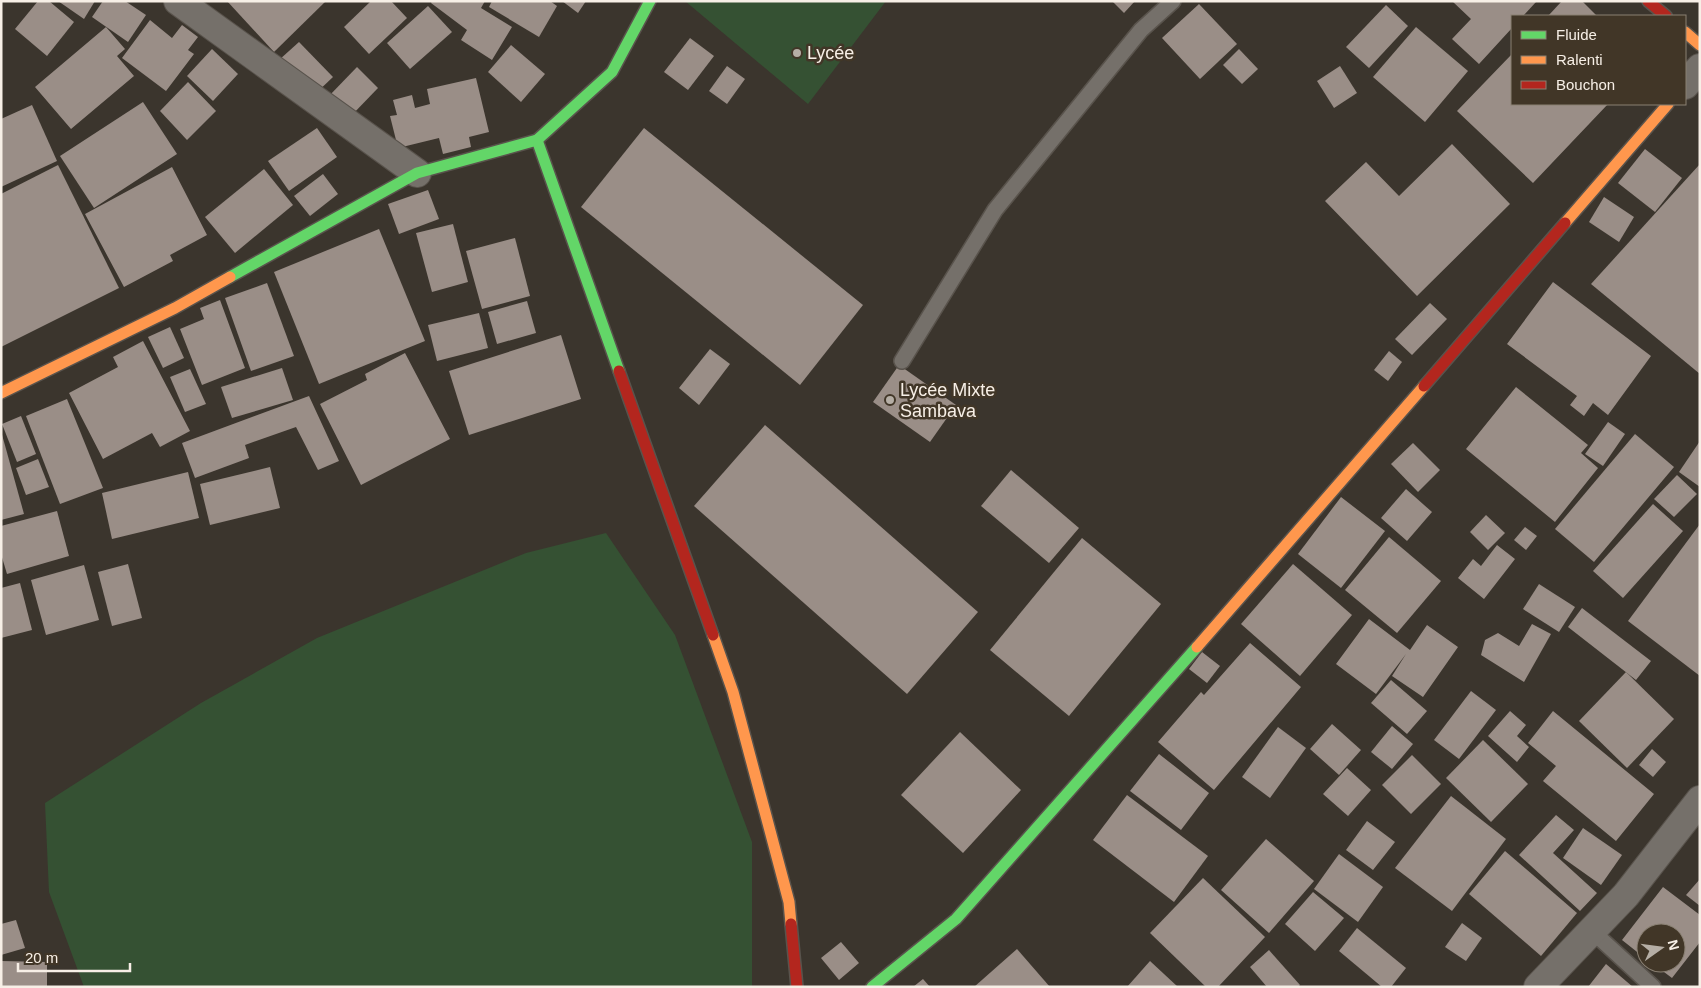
<svg xmlns="http://www.w3.org/2000/svg" width="1701" height="988" font-family="Helvetica,sans-serif">
<style>
.green{fill:#355133}
.building{fill:#9a8e87}
.lines{fill:none;stroke-linecap:round;stroke-linejoin:round}
.lane-casing{stroke:#59534c;stroke-width:18}
.street-casing{stroke:#59534c;stroke-width:30}
.fast-casing{stroke:#59534c;stroke-width:14}
.slow-casing{stroke:#59534c;stroke-width:14}
.jam-casing{stroke:#59534c;stroke-width:14}
.lane{stroke:#75706a;stroke-width:15}
.street{stroke:#75706a;stroke-width:28}
.fast{stroke:#63d668;stroke-width:11}
.slow{stroke:#ff974d;stroke-width:11}
.jam{stroke:#b3261e;stroke-width:11}
.poi-dot{fill:#b5aea5;stroke:#413627;stroke-width:2}
.labels{text-anchor:middle;dominant-baseline:central;stroke-width:5;stroke-linejoin:round;paint-order:stroke}
.poi-label{font-size:18px;fill:#f7efe6;stroke:#413627;text-anchor:start}
</style>
<rect width="100%" height="100%" fill="#3b352d"/>
<g class="green">
<path d="M685,1h201l-78,103z"/>
<path d="M606,533l69,102 77,207v145h-668l-35,-95 -4,-89 156,-100 116,-65 209,-85z"/>
</g>
<g class="building">
<path d="M38,1h11l25,21 -27,34 -32,-27z"/>
<path d="M58,1h37l-11,18z"/>
<path d="M103,1h22l21,14 -18,27 -36,-25z"/>
<path d="M227,1h99l-52,51z"/>
<path d="M371,1h20l16,17 -38,36 -25,-27z"/>
<path d="M432,1h53l-4,7 31,19 -20,33 -31,-20 6,-10 -36,-27z"/>
<path d="M492,1h58l7,5 -18,31 -50,-30z"/>
<path d="M562,1h24l-8,12z"/>
<path d="M1112,1h23l-11,12z"/>
<path d="M1452,1h83l1,1 -13,14h-11v12l-33,36 -27,-25 19,-20z"/>
<path d="M1562,1h20l15,15h-49z"/>
<path d="M1199,4l38,40 -37,35 -38,-41z"/>
<path d="M1386,5l22,21 -39,42 -23,-21z"/>
<path d="M428,6l24,26 -42,37 -23,-26z"/>
<path d="M150,20l22,18 10,-13 16,12 -10,13 6,4 -28,37 -44,-33z"/>
<path d="M106,27l19,22 -8,7 17,20 -63,53 -36,-42z"/>
<path d="M1416,27l52,44 -43,51 -52,-45z"/>
<path d="M690,38l24,18 -26,34 -24,-18z"/>
<path d="M299,42l34,35 -19,18 -35,-35z"/>
<path d="M511,45l34,29 -24,28 -33,-30z"/>
<path d="M212,49l26,25 -25,27 -26,-25z"/>
<path d="M1239,49l19,20 -16,15 -19,-19z"/>
<path d="M1512,54v50h96l-75,79 -76,-72z"/>
<path d="M727,66l18,13 -18,25 -18,-13z"/>
<path d="M1340,66l17,27 -23,15 -17,-27z"/>
<path d="M357,67l21,21 -28,29 -22,-20z"/>
<path d="M476,78l13,54 -20,5 2,10 -28,7 -4,-16 -41,10 -8,-32 7,-1 -4,-15 19,-5 3,13 15,-4 -3,-15z"/>
<path d="M188,82l28,29 -29,29 -27,-29z"/>
<path d="M143,102l34,52 -83,54 -34,-52z"/>
<path d="M32,105l25,56 -56,26v-68z"/>
<path d="M317,128l20,29 -48,34 -21,-30z"/>
<path d="M644,128l219,177 -63,80 -219,-178z"/>
<path d="M1452,144l58,60 -93,92 -92,-95 41,-39 33,34z"/>
<path d="M1645,149l37,29 -27,34 -37,-29z"/>
<path d="M1700,164v210l-109,-90z"/>
<path d="M58,165l61,123 -118,59v-153z"/>
<path d="M172,167l35,68 -37,20 3,6 -49,26 -39,-73z"/>
<path d="M264,169l29,36 -58,48 -30,-36z"/>
<path d="M323,174l15,20 -28,22 -16,-20z"/>
<path d="M428,190l11,29 -40,15 -11,-30z"/>
<path d="M1604,197l30,20 -15,25 -30,-20z"/>
<path d="M453,224l15,58 -36,10 -16,-59z"/>
<path d="M379,229l46,112 -106,43 -45,-112z"/>
<path d="M515,238l15,58 -48,13 -16,-58z"/>
<path d="M1553,282l98,74 -43,59 -15,-12 -9,13 -14,-11 7,-9 -70,-52z"/>
<path d="M267,283l27,73 -43,15 -26,-73z"/>
<path d="M220,300l25,68 -43,17 -22,-56 24,-10 -4,-11z"/>
<path d="M527,301l9,32 -39,11 -9,-32z"/>
<path d="M1430,303l17,16 -35,36 -17,-16z"/>
<path d="M479,313l9,35 -51,13 -9,-36z"/>
<path d="M170,327l14,31 -21,10 -15,-31z"/>
<path d="M561,335l20,64 -112,36 -20,-64z"/>
<path d="M143,341l47,90 -30,16 -8,-14 -49,26 -34,-66 49,-26 -5,-10z"/>
<path d="M710,349l20,15 -31,41 -20,-17z"/>
<path d="M1389,351l13,11 -14,19 -14,-11z"/>
<path d="M405,353l45,86 -89,46 -41,-81 47,-24 -2,-6z"/>
<path d="M899,365l57,40 -26,37 -57,-40z"/>
<path d="M282,368l11,32 -61,18 -11,-31z"/>
<path d="M190,369l16,35 -21,8 -15,-35z"/>
<path d="M1516,387l72,58 -7,8 17,15 -43,54 -89,-73z"/>
<path d="M309,396l30,65 -21,9 -22,-43 -51,18 4,13 -54,20 -13,-35z"/>
<path d="M67,399l36,89 -43,16 -34,-88z"/>
<path d="M21,416l15,38 -19,8 -15,-38z"/>
<path d="M1608,422l17,12 -22,32 -18,-12z"/>
<path d="M765,425l213,187 -71,82 -213,-188z"/>
<path d="M1,431l23,83 -23,6z"/>
<path d="M1635,434l39,33 -80,95 -39,-33z"/>
<path d="M1700,441v46l-21,-15z"/>
<path d="M1413,443l27,27 -22,22 -27,-28z"/>
<path d="M38,459l11,28 -23,8 -10,-27z"/>
<path d="M270,467l10,41 -70,17 -10,-41z"/>
<path d="M1011,470l68,58 -30,35 -68,-57z"/>
<path d="M188,472l11,46 -87,21 -10,-46z"/>
<path d="M1677,475l20,19 -23,23 -20,-18z"/>
<path d="M1406,489l26,23 -25,29 -26,-23z"/>
<path d="M1341,497l44,34 -44,57 -43,-34z"/>
<path d="M1653,504l30,27 -60,67 -30,-27z"/>
<path d="M57,511l12,45 -62,18 -6,-20v-28z"/>
<path d="M1486,515l19,18 -17,17 -18,-18z"/>
<path d="M1700,524v152l-72,-55z"/>
<path d="M1525,527l12,9 -11,14 -12,-10z"/>
<path d="M1389,537l52,44 -44,52 -52,-43z"/>
<path d="M1082,538l79,66 -92,112 -79,-66z"/>
<path d="M1497,545l18,14 -31,40 -26,-21 15,-19 8,7z"/>
<path d="M128,564l14,54 -30,8 -14,-54z"/>
<path d="M1293,564l59,51 -52,61 -59,-52z"/>
<path d="M84,565l15,55 -53,15 -15,-55z"/>
<path d="M20,583l12,47 -31,8v-50z"/>
<path d="M1539,584l36,23 -16,25 -36,-23z"/>
<path d="M1582,608l69,53 -15,19 -68,-53z"/>
<path d="M1369,619l41,31 17,-25 31,22 -35,50 -31,-21 14,-22 -30,40 -40,-30z"/>
<path d="M1532,624l19,10 -27,48 -43,-27 4,-15 13,-7 21,13z"/>
<path d="M1250,643l51,44 -87,103 -56,-48 43,-50 3,3z"/>
<path d="M1202,652l18,14 -13,17 -18,-14z"/>
<path d="M1626,672l48,47 -47,49 -48,-47z"/>
<path d="M1391,680l36,31 -20,23 -36,-31z"/>
<path d="M1471,691l25,19 -37,49 -25,-19z"/>
<path d="M1510,711l16,14 -9,11 12,11 -12,15 -29,-26z"/>
<path d="M1553,711l101,83 -38,47 -73,-60 13,-15 -28,-23z"/>
<path d="M1332,724l29,26 -22,25 -29,-26z"/>
<path d="M1392,726l21,18 -21,25 -21,-17z"/>
<path d="M1278,727l28,21 -36,50 -28,-21z"/>
<path d="M960,732l61,58 -58,63 -62,-58z"/>
<path d="M1483,740l45,44 -37,38 -45,-44z"/>
<path d="M1652,749l14,13 -13,15 -14,-12z"/>
<path d="M1159,754l50,39 -28,37 -51,-39z"/>
<path d="M1412,755l29,29 -30,30 -29,-29z"/>
<path d="M1347,768l24,22 -23,26 -25,-22z"/>
<path d="M1127,795l81,61 -34,46 -81,-62z"/>
<path d="M1451,796l55,43 -54,72 -57,-43z"/>
<path d="M1556,815l18,15 -21,23 44,40 -17,18 -61,-56z"/>
<path d="M1367,821l28,21 -22,28 -27,-20z"/>
<path d="M1583,828l39,27 -21,30 -38,-27z"/>
<path d="M1266,839l48,42 -45,52 -48,-43z"/>
<path d="M1505,851l72,62 -36,43 -72,-62z"/>
<path d="M1339,854l44,33 -25,35 -44,-33z"/>
<path d="M1203,878l62,59 -47,50h-12l-56,-54z"/>
<path d="M1700,879v27l-14,-11z"/>
<path d="M1663,887l37,28v27l-28,36 -20,-15h24v-30h-30v26l-24,-19z"/>
<path d="M1313,892l31,26 -29,33 -30,-27z"/>
<path d="M16,920l9,28 -24,7v-31z"/>
<path d="M1462,923l20,15 -16,23 -21,-14z"/>
<path d="M1357,928l49,40 -15,19h-9l-43,-36z"/>
<path d="M841,942l18,21 -20,17 -18,-22z"/>
<path d="M1017,949l33,38h-76z"/>
<path d="M1269,950l31,35 -2,2h-31l-17,-20z"/>
<path d="M1,961l46,1v25h-46z"/>
<path d="M1150,961l28,26h-51z"/>
<path d="M1606,964l27,23h-45z"/>
<path d="M923,979l7,8h-17z"/>
</g>
<g class="lines">
<defs>
<g id="lane">
<path d="M902,361l93,-151 146,-180 32,-29"/>
<path d="M1592,931l61,56"/>
</g>
<g id="street">
<path d="M178,1l239,172"/>
<path d="M1685,85l15,-17"/>
<path d="M1538,987l88,-92 74,-95"/>
</g>
<g id="fast">
<path d="M537,140l82,231"/>
<path d="M230,277l187,-104 120,-33 75,-68 38,-71"/>
<path d="M872,987l84,-68 241,-272"/>
</g>
<g id="slow">
<path d="M1685,32l15,13"/>
<path d="M1565,223l103,-119"/>
<path d="M1,393l174,-85 55,-31"/>
<path d="M713,635l20,57 56,210 2,22"/>
<path d="M1197,647l227,-261"/>
</g>
<g id="jam">
<path d="M1648,1l18,15"/>
<path d="M619,371l94,264"/>
<path d="M1424,386l141,-163"/>
<path d="M791,924l6,63"/>
</g>
</defs>
<use href="#lane" class="lane-casing"/>
<use href="#street" class="street-casing"/>
<use href="#fast" class="fast-casing"/>
<use href="#slow" class="slow-casing"/>
<use href="#jam" class="jam-casing"/>
<use href="#lane" class="lane"/>
<use href="#street" class="street"/>
<use href="#fast" class="fast"/>
<use href="#slow" class="slow"/>
<use href="#jam" class="jam"/>
</g>
<g class="poi-dot">
<circle cx="797" cy="53" r="5"/>
<circle cx="890" cy="400" r="5"/>
</g>
<g class="labels">
<g class="poi-label">
<text x="807" y="53">Lycée</text>
<text x="900" y="390">Lycée Mixte<tspan x="900" dy="21">Sambava</tspan></text>
</g>
</g>
<rect width="1701" height="988" fill="none" stroke="#f7efe6" stroke-width="5"/>
<rect x="1511" y="15" width="175" height="90" fill="#413627" stroke="#8a8073"/>
<rect x="1521" y="31" width="25" height="8" fill="#63d668" stroke="#8a8073"/>
<text x="1556" y="40" font-size="15" fill="#f7efe6">Fluide</text>
<rect x="1521" y="56" width="25" height="8" fill="#ff974d" stroke="#8a8073"/>
<text x="1556" y="65" font-size="15" fill="#f7efe6">Ralenti</text>
<rect x="1521" y="81" width="25" height="8" fill="#b3261e" stroke="#8a8073"/>
<text x="1556" y="90" font-size="15" fill="#f7efe6">Bouchon</text>
<g transform="translate(1661 948) rotate(76)"><circle r="24" fill="#413627" stroke="#8a8073"/>
<path d="M0-4L9 19L0 12L-9 19Z" fill="#b5aea5"/>
<text y="-8" font-size="14" font-weight="bold" text-anchor="middle" fill="#f7efe6">N</text>
</g>
<path d="M18 963v8h112v-8" fill="none" stroke="#f7efe6" stroke-width="2.5"/>
<text x="25" y="963" font-size="15" fill="#f7efe6" stroke="#413627" stroke-width="4" paint-order="stroke">20 m</text>
</svg>
